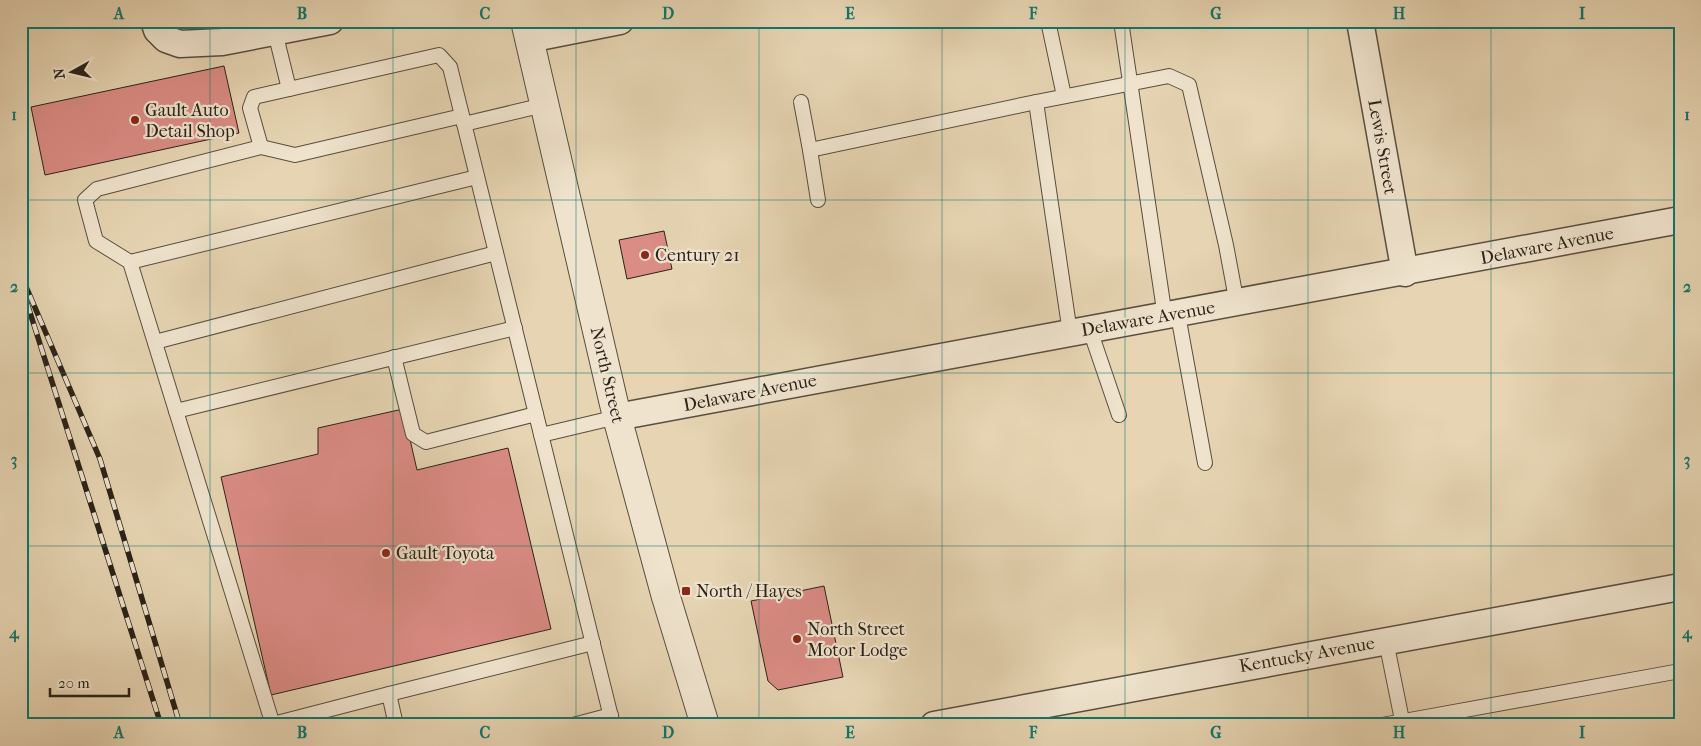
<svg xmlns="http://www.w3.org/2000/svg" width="1701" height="746" font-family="'IM FELL French Canon',serif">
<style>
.building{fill:#db8c85;stroke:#2a2219}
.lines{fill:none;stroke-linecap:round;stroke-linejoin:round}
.service-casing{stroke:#594e3f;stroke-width:16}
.minor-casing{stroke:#594e3f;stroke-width:29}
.tertiary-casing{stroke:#594e3f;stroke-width:30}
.service{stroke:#efe3cd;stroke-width:14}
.minor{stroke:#efe3cd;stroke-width:26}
.tertiary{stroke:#efe3cd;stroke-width:28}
.rail-casing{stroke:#2a2219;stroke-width:5.5}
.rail{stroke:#efe3cd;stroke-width:4;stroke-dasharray:11;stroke-linecap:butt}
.grid{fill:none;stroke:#0f766e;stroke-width:1;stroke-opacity:0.55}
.poi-dot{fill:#8f2418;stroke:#efe3cd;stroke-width:2}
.labels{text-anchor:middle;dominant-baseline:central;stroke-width:4.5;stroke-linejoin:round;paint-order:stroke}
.poi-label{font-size:18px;fill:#2a2219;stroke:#efe3cd;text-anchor:start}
.street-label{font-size:18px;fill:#2a2219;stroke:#efe3cd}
.neatline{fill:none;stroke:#0f766e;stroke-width:2}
.grid-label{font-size:16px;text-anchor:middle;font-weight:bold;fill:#0f766e}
</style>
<rect width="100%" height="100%" fill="#e6d4b2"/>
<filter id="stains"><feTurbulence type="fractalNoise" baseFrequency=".004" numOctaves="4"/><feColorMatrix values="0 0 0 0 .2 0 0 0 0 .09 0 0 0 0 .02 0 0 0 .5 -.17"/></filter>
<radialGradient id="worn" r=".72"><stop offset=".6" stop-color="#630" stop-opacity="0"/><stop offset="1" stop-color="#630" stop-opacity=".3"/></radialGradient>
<g class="building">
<path d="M224,66l15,67 -194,42 -14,-68z"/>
<path d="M664,231l8,38 -45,10 -8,-39z"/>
<path d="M403,409l14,61 91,-22 43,181 -280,66 -50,-218 97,-23v-26z"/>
<path d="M824,586l19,91 -65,13 -10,-9 -17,-80z"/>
</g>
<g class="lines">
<defs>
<g id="service">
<path d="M1048,21l16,75"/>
<path d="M1121,21l44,296"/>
<path d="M275,32l14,57"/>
<path d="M801,102l9,48"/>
<path d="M464,124l80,-19"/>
<path d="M261,147l34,8 167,-39"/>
<path d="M818,200l-8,-50 226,-48"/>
<path d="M130,262l347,-85"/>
<path d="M1178,315l27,148"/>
<path d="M1090,330l29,85"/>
<path d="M1070,333l-34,-231 133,-26 20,9 37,160 11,59"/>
<path d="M155,342l341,-89"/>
<path d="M394,357l19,77 13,8 110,-28"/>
<path d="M176,411l339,-83"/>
<path d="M541,435l76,-18"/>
<path d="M1386,641l17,84"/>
<path d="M389,694l204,-51"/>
<path d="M273,724l116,-30 7,31"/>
<path d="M273,725l-143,-463 -34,-21 -11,-41 12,-11 164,-42 -11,-39 4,-11 185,-42 11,12 163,658"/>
<path d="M573,725l38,-10"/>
<path d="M1382,725l298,-54"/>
</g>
<g id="minor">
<path d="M154,21l3,9 9,9 14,5 42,-2 108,-21"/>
<path d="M1360,21l45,252"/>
<path d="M529,39l91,-18"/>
<path d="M617,417l1063,-197"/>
<path d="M934,725l746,-138"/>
</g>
<path id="tertiary" d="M525,21l92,396 49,180 39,128"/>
</defs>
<use href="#service" class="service-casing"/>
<use href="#minor" class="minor-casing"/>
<use href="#tertiary" class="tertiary-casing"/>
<use href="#service" class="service"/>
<use href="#minor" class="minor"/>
<use href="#tertiary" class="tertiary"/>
<defs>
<g id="rail">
<path d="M21,275l79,184 80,266"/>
<path d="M27,303l134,422"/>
</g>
</defs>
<use href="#rail" class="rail-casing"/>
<use href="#rail" class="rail"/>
</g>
<path class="grid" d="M210,21v704M393,21v704M576,21v704M759,21v704M942,21v704M1125,21v704M1308,21v704M1491,21v704M21,200h1659M21,373h1659M21,546h1659"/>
<g class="poi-dot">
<circle cx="135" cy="120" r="5"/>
<circle cx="645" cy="255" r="5"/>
<circle cx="386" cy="553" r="5"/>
<rect x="681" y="586" width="10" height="10" rx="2.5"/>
<circle cx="797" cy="639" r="5"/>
</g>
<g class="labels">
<g class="poi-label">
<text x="145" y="110">Gault Auto<tspan x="145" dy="21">Detail Shop</tspan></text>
<text x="655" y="255">Century 21</text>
<text x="396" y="553">Gault Toyota</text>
<text x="696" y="591">North / Hayes</text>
<text x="807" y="629">North Street<tspan x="807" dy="21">Motor Lodge</tspan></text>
</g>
<g class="street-label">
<text transform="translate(1382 147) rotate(80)">Lewis Street</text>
<text transform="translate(1547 246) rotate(-11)">Delaware Avenue</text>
<text transform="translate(1148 319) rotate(-10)">Delaware Avenue</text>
<text transform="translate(607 375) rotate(77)">North Street</text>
<text transform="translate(750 393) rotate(-11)">Delaware Avenue</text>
<text transform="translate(1307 655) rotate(-10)">Kentucky Avenue</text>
</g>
</g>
<rect width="1701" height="746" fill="none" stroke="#e6d4b2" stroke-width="55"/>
<g transform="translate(72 72) rotate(262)" stroke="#efe3cd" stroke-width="4" paint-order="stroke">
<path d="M0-4L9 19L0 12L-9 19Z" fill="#2a2219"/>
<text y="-8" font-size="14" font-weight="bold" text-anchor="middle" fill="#2a2219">N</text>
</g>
<path d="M50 688v8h79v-8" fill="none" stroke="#2a2219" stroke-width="2.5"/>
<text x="58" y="688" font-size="15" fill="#2a2219" stroke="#efe3cd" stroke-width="4" paint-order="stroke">20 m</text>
<rect x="28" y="28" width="1646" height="690" class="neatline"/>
<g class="grid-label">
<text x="119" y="19">A</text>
<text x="302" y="19">B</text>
<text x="485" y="19">C</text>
<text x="668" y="19">D</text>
<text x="850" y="19">E</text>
<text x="1033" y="19">F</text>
<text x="1216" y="19">G</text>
<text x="1399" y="19">H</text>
<text x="1582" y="19">I</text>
<text x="14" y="120">1</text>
<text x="1687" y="120">1</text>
<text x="14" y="292">2</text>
<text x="1687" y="292">2</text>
<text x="14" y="465">3</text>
<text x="1687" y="465">3</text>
<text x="14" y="638">4</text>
<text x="1687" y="638">4</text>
<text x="119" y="738">A</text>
<text x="302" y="738">B</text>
<text x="485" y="738">C</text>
<text x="668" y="738">D</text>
<text x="850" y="738">E</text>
<text x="1033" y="738">F</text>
<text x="1216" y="738">G</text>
<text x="1399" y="738">H</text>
<text x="1582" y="738">I</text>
</g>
<rect width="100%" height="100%" filter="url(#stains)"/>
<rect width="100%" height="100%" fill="url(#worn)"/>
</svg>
